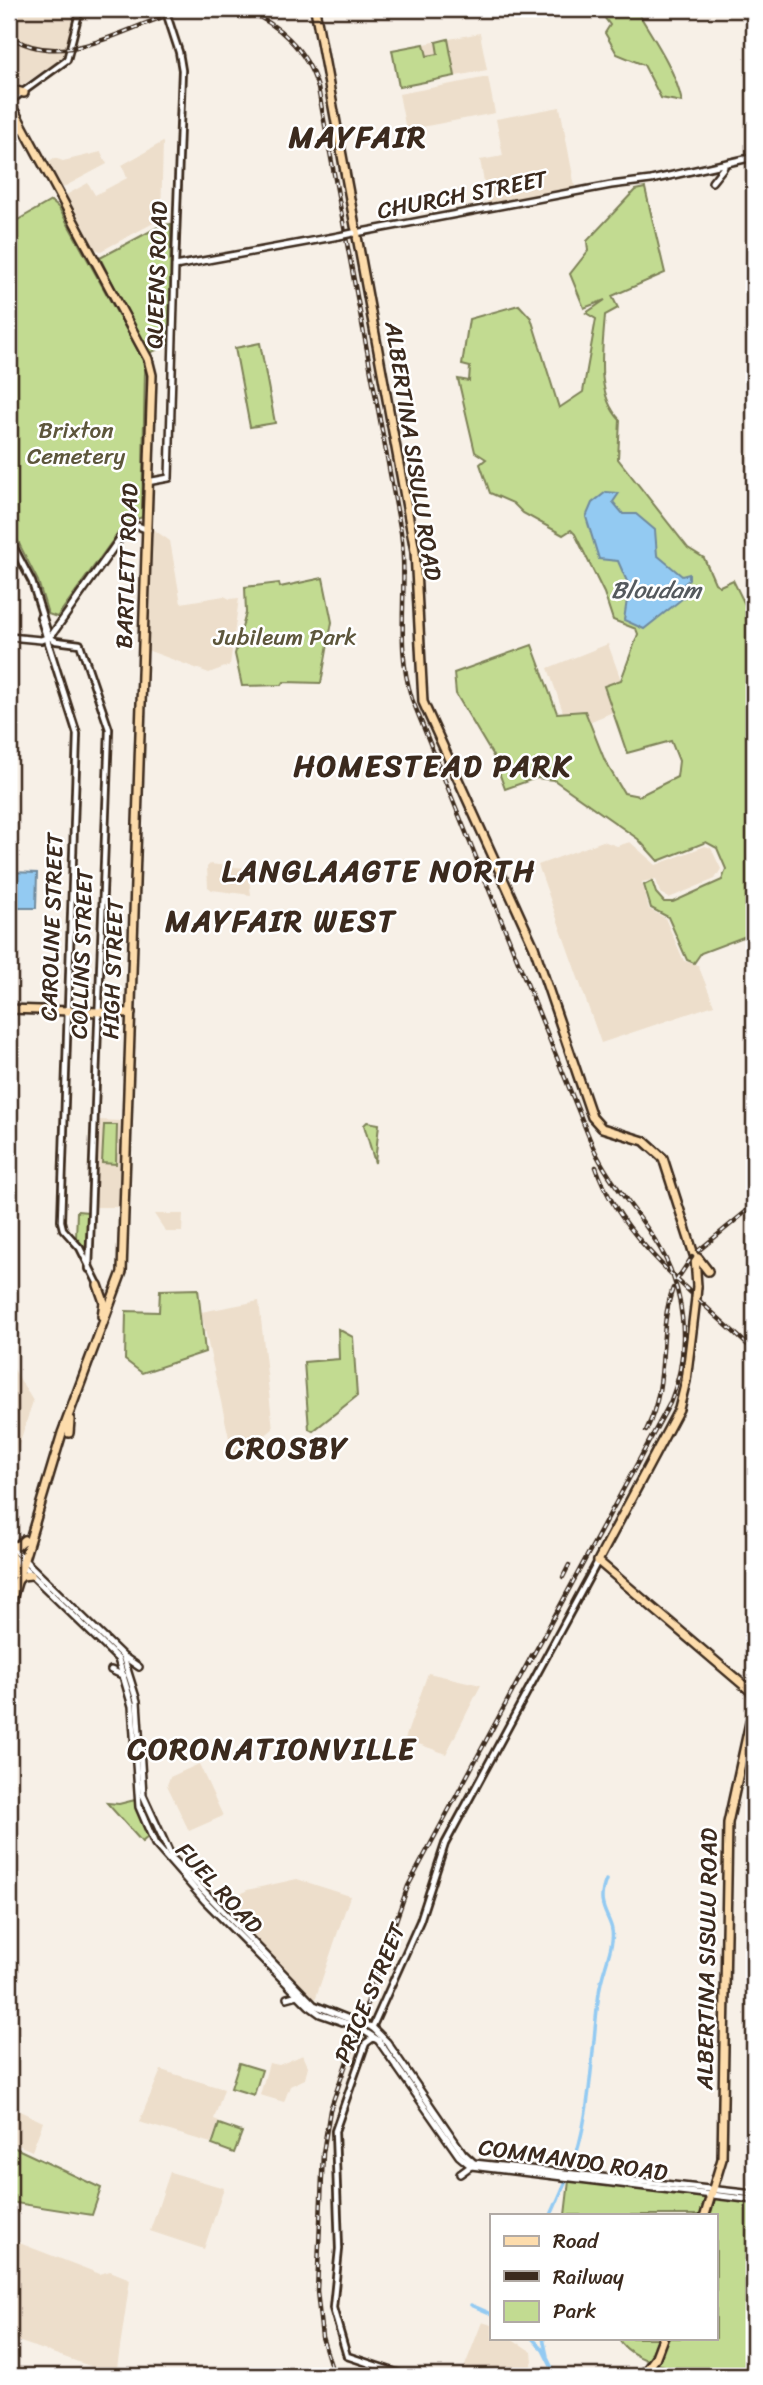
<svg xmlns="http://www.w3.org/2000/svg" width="763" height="2385" font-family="Sriracha,sans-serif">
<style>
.built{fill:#eddecb}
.green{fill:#c2db91;stroke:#7e8258;stroke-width:2}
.water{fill:#93caf2;stroke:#708a9d;stroke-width:2}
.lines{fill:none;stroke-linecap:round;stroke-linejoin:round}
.stream{stroke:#708a9d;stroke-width:2}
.canal{stroke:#93caf2;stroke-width:3.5}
.tertiary-casing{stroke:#3b2a1e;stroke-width:10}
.secondary-casing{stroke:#3b2a1e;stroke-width:10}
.primary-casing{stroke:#3b2a1e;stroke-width:12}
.motorway-casing{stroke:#3b2a1e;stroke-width:14}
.tertiary{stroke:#fff;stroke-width:4.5}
.secondary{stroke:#fff;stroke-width:5}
.primary{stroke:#fddcac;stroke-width:7}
.motorway{stroke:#fddcac;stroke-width:9}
.rail-casing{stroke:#3b2a1e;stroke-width:4.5}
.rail{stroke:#fff;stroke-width:2;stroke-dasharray:5;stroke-linecap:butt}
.tertiary-bridge-casing{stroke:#3b2a1e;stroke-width:10;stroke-linecap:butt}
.secondary-bridge-casing{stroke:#3b2a1e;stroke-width:10;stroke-linecap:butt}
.primary-bridge-casing{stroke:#3b2a1e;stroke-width:12;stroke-linecap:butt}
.tertiary-bridge{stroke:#fff;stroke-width:4.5}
.secondary-bridge{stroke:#fff;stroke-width:5}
.primary-bridge{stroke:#fddcac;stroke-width:7}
.labels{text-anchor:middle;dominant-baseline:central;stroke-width:5;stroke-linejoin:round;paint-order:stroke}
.street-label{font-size:23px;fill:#3b2a1e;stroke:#fff}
.park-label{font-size:23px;fill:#5d563b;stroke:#fff}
.water-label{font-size:24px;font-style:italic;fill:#555a5e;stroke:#fff}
.district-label{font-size:30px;font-weight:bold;letter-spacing:2px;fill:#3b2a1e;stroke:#fff}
</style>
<rect width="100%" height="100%" fill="#f7f0e7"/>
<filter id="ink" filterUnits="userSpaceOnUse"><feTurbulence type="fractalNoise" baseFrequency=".0143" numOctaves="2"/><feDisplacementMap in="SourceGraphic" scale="14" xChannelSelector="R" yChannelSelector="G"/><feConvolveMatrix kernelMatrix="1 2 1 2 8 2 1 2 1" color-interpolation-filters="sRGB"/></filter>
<g filter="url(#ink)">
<g class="built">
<path d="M9,9h65l-9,47 -47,32 -9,-3z"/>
<path d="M480,33l7,37 -56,11 -7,-37z"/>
<path d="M488,77l7,36 -89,17 -7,-36z"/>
<path d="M560,107l15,80 -87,17 -8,-44 23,-4 -7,-37z"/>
<path d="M163,142l-2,77 -60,32 -9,-3 -27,-50 1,-3 22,-12 7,12 32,-17 -5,-13z"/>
<path d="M101,152l6,12 -47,25 -14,-26 8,-5 9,3z"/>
<path d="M150,527l20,14 11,62 43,-7 6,3 9,-1 -9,67 -21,8 -62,-23z"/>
<path d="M608,644l13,36 -17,6 9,26 -24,10 -4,-11 -22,1 -15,-44z"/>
<path d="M603,841l14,5 13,-4 26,23 49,-19 6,2 10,21 -6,10 -46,19 -9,-5 -4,-14 -14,3 7,27 16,9 19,43 14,4 16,40 -113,38 -63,-178z"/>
<path d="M210,864l35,4 3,3 3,24 -39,-5 -4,-3 -1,-20z"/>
<path d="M98,1120l24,1 -3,86h-24z"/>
<path d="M154,1214h29l-1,18h-16z"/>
<path d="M259,1301l14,128 -39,31 -33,-148z"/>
<path d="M9,1361l24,40 -24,75z"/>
<path d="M428,1673l53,12 -35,69 -41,-15z"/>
<path d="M199,1764l24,52 -34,15 -22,-46 3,-8z"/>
<path d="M297,1879l53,17 -35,104 -86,-87 12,-19 6,-4z"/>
<path d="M303,2055l5,11 -3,13 -15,7 -6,16 -24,-7 9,-32 10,2z"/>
<path d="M161,2070l63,19 -10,30 5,2 -8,22 -72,-21z"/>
<path d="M9,2106l34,16 -11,29 -23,-10z"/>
<path d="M170,2172l54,16 -20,61 -54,-18z"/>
<path d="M9,2239l91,35 10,-3 20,8 -14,96 -107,-37z"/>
<path d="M482,2322l10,3v13h19l21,14 1,9 -7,15h-65z"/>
</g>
<g class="green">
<path d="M598,9h38c18,31 38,57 46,93l-21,-4 -17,-33 -27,-11 -12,-21 5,-8z"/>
<path d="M448,39l7,37 -56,11 -7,-37 32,-6 3,12 11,-2 -2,-12z"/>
<path d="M645,188l20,85 -53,23 6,12 -13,7c-2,33 -11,78 15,105l-2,39 70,89 16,10 11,25 5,3 13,-6 21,43v310l-53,20 -7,10 -7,-3 -19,-43 -17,-9 -7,-23 8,-4 4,12 8,9h9l49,-22 4,-11 -9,-21 -11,-6 -48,19 -20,-22 -84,-59 -18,-2 -31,11 -12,-33 -37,-62 -2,-21 78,-28 25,68 28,-2 20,50 19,32 15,3 38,-19 2,-16 -8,-20 -44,12 -23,-67 17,-6 17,-46 -2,-5 -23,-9 -9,-27 -29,-59 -4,-4 -8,5 -40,-22 -10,-10 -23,-10 -10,-29 6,-5 -11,-7 -17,-73 11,2 1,-14 -8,-2 7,-46 50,-14 12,13 28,90 24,-16 13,-73 -10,-6 19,-13 -21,8 -14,-34 18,-23 -1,-10 48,-51z"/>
<path d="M51,201l8,7 83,150 3,11 -3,148 -18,8 -67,92 -9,-3 -10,-33 -29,-57v-299z"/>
<path d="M171,224l-2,120 -21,10 -48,-96 60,-32z"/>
<path d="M260,343l15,80 -25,4 -15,-79z"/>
<path d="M323,578l9,44 -11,61 -37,-1 -2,3 -40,1 -7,-32 11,-41 -1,-26 34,-4 1,4z"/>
<path d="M367,1122l12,2 -4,39 -11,-38z"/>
<path d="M104,1125h13l-1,39 -14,-1z"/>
<path d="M77,1211l11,1 -1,40 -11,-13z"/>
<path d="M198,1289l7,63 -63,21 -17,-13 1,-49 33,1 1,-22z"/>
<path d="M338,1329l15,8 4,59 -44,35 -4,-2 -5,-67 35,-3z"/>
<path d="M135,1800l14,36 -7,6 -35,-39 12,1z"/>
<path d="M239,2063l23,7 -8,25 -23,-7z"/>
<path d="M219,2124l23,8 -8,21 -22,-8z"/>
<path d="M9,2145l92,43 -9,27 -83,-13z"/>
<path d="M569,2181l185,22v173c-34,0 -119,-5 -136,-38h98v-123h-151z"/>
</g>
<g class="water">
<path d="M606,492l13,1 -6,9 10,12h13l19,16 2,25 25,21 7,-2v6l-5,4 3,11 -43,34 -20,-9 5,-34 -11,-25 -19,-2 -13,-42 6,-14z"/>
<path d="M11,872l26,1 -1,35h-26z"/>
</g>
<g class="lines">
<path class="stream" d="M751,876h3"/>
<g class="canal">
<path d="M570,2173c22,-57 21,-121 29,-180 2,-18 10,-34 13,-52 4,-24 -19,-30 -6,-61"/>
<path d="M551,2215l15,-34"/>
<path d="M471,2305l21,9"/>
<path d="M532,2338l11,12 13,26"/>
<path d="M543,2338l4,18"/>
</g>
<defs>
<g id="tertiary">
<path d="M9,102l58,-42 13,-51"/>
<path d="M175,266l7,-196 -3,-18"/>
<path d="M9,538l23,44 17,55 7,4 24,3 29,85 -20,540"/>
<path d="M40,617l37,117 -16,487 2,8 17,19 18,36"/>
<path d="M372,2028l48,-107 25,-77 153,-283"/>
<path d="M366,2043l-31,88 4,118 -6,59 14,48 60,20"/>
</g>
<g id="secondary">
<path d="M712,182l12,-15"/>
<path d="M356,233l255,-48 40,-5 103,-23"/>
<path d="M147,482l22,-4 6,-212 164,-30"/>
<path d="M9,637l32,3 10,-4 75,-106 12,-4 10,4"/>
<path d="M9,1545l114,111 14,45 6,94 29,63 142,147 40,16"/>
<path d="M11,1555l107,104 14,47 7,101 16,37 50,57 104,105 11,8 34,12"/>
<path d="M126,1658l13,9"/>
<path d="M111,1670l13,6"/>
<path d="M287,1998l11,-3"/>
<path d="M363,2024l9,3 15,15 76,111 11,10 280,31"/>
<path d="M361,2029l17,11 81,116 12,10 283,34"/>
<path d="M366,2043l7,-5 5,2"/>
<path d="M460,2174l11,-8"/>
</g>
<g id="primary">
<path d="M315,9l100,542 8,151 111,245 58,170 10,11 42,13 19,17 32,100 2,28"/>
<path d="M9,89l15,4"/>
<path d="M9,101l139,258 4,16 -30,897 -60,161 -53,176"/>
<path d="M9,112l10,17"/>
<path d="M9,1009l122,4"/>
<path d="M698,1258l10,13"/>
<path d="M98,1285l6,17 -2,14"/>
<path d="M696,1298l-10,83 -7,28 -81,152 156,133"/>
<path d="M69,1433l1,-13"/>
<path d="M9,1545l8,1 7,-6"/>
<path d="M11,1555l4,19"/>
<path d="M17,1581l5,-5 9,-1"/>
<path d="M705,2215l17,-56 6,-336 26,-119"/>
<path d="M642,2376l13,-17 8,-21"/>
</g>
<path id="motorway" d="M746,9l8,3"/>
</defs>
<use href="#tertiary" class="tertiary-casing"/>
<use href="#secondary" class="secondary-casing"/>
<use href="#primary" class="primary-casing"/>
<use href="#motorway" class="motorway-casing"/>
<use href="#tertiary" class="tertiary"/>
<use href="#secondary" class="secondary"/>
<use href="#primary" class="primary"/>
<use href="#motorway" class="motorway"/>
<defs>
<g id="rail">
<path d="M225,9l25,7"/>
<path d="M241,9c37,13 66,41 77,79l83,444c8,56 -7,112 11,167l181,448c15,33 40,59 60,90 33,48 39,113 17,166l-141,260"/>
<path d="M9,36c59,38 123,-16 182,-27"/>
<path d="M596,1167c24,72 104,132 158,184"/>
<path d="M698,1251l56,-46"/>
<path d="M676,1281l16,-24"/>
<path d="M646,1431c25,-51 10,-95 27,-143"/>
<path d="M563,1577l6,-12"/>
<path d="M334,2376l-12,-39 -5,-46 6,-138 7,-43 78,-224 124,-231"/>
</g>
</defs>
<use href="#rail" class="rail-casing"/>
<use href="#rail" class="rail"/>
<defs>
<path id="tertiary-bridge" d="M165,9l14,43"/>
<g id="secondary-bridge">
<path d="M339,236l14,-3"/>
<path d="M354,2021l9,3"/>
<path d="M354,2026l7,3"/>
</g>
<path id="primary-bridge" d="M696,1298l1,-12"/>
</defs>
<use href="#tertiary-bridge" class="tertiary-bridge-casing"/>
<use href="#secondary-bridge" class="secondary-bridge-casing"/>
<use href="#primary-bridge" class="primary-bridge-casing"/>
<use href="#tertiary-bridge" class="tertiary-bridge"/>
<use href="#secondary-bridge" class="secondary-bridge"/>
<use href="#primary-bridge" class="primary-bridge"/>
</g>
</g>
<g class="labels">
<g class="street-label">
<text transform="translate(462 195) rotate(-11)">CHURCH STREET</text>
<text transform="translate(157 275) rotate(-88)">QUEENS ROAD</text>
<text transform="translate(413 451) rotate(81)">ALBERTINA SISULU ROAD</text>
<text transform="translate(127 566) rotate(-88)">BARTLETT ROAD</text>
<text transform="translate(52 927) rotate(-88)">CAROLINE STREET</text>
<text transform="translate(82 954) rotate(-88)">COLLINS STREET</text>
<text transform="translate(113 969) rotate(-88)">HIGH STREET</text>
<text transform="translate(219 1888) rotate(47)">FUEL ROAD</text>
<text transform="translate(707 1959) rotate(-89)">ALBERTINA SISULU ROAD</text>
<text transform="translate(370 1993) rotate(-67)">PRICE STREET</text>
<text transform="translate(573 2160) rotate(8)">COMMANDO ROAD</text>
</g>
<g class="park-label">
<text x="76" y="430">Brixton<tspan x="76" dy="26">Cemetery</tspan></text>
<text x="285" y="637">Jubileum Park</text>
</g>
<g class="water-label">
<text x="656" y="590">Bloudam</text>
</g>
<g class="district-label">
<text x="358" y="137">MAYFAIR</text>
<text x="433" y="766">HOMESTEAD PARK</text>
<text x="379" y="871">LANGLAAGTE NORTH</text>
<text x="281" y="921">MAYFAIR WEST</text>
<text x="287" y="1448">CROSBY</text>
<text x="272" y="1749">CORONATIONVILLE</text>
</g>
</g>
<rect width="763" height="2385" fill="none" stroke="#fff" stroke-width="35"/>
<rect x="18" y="18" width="728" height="2350" fill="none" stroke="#3b2a1e" stroke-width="2.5" filter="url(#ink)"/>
<rect x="490" y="2214" width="228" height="126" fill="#ffffff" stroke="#b1aaa5" stroke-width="2"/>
<rect x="504" y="2236" width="35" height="10" fill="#fddcac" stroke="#b1aaa5" stroke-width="2"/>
<text x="553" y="2248" font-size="21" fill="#3b2a1e">Road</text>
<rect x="504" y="2271" width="35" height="10" fill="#3b2a1e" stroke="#b1aaa5" stroke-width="2"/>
<text x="553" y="2284" font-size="21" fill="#3b2a1e">Railway</text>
<rect x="504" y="2301" width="35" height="21" fill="#c2db91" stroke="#b1aaa5" stroke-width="2"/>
<text x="553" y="2318" font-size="21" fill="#3b2a1e">Park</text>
</svg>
